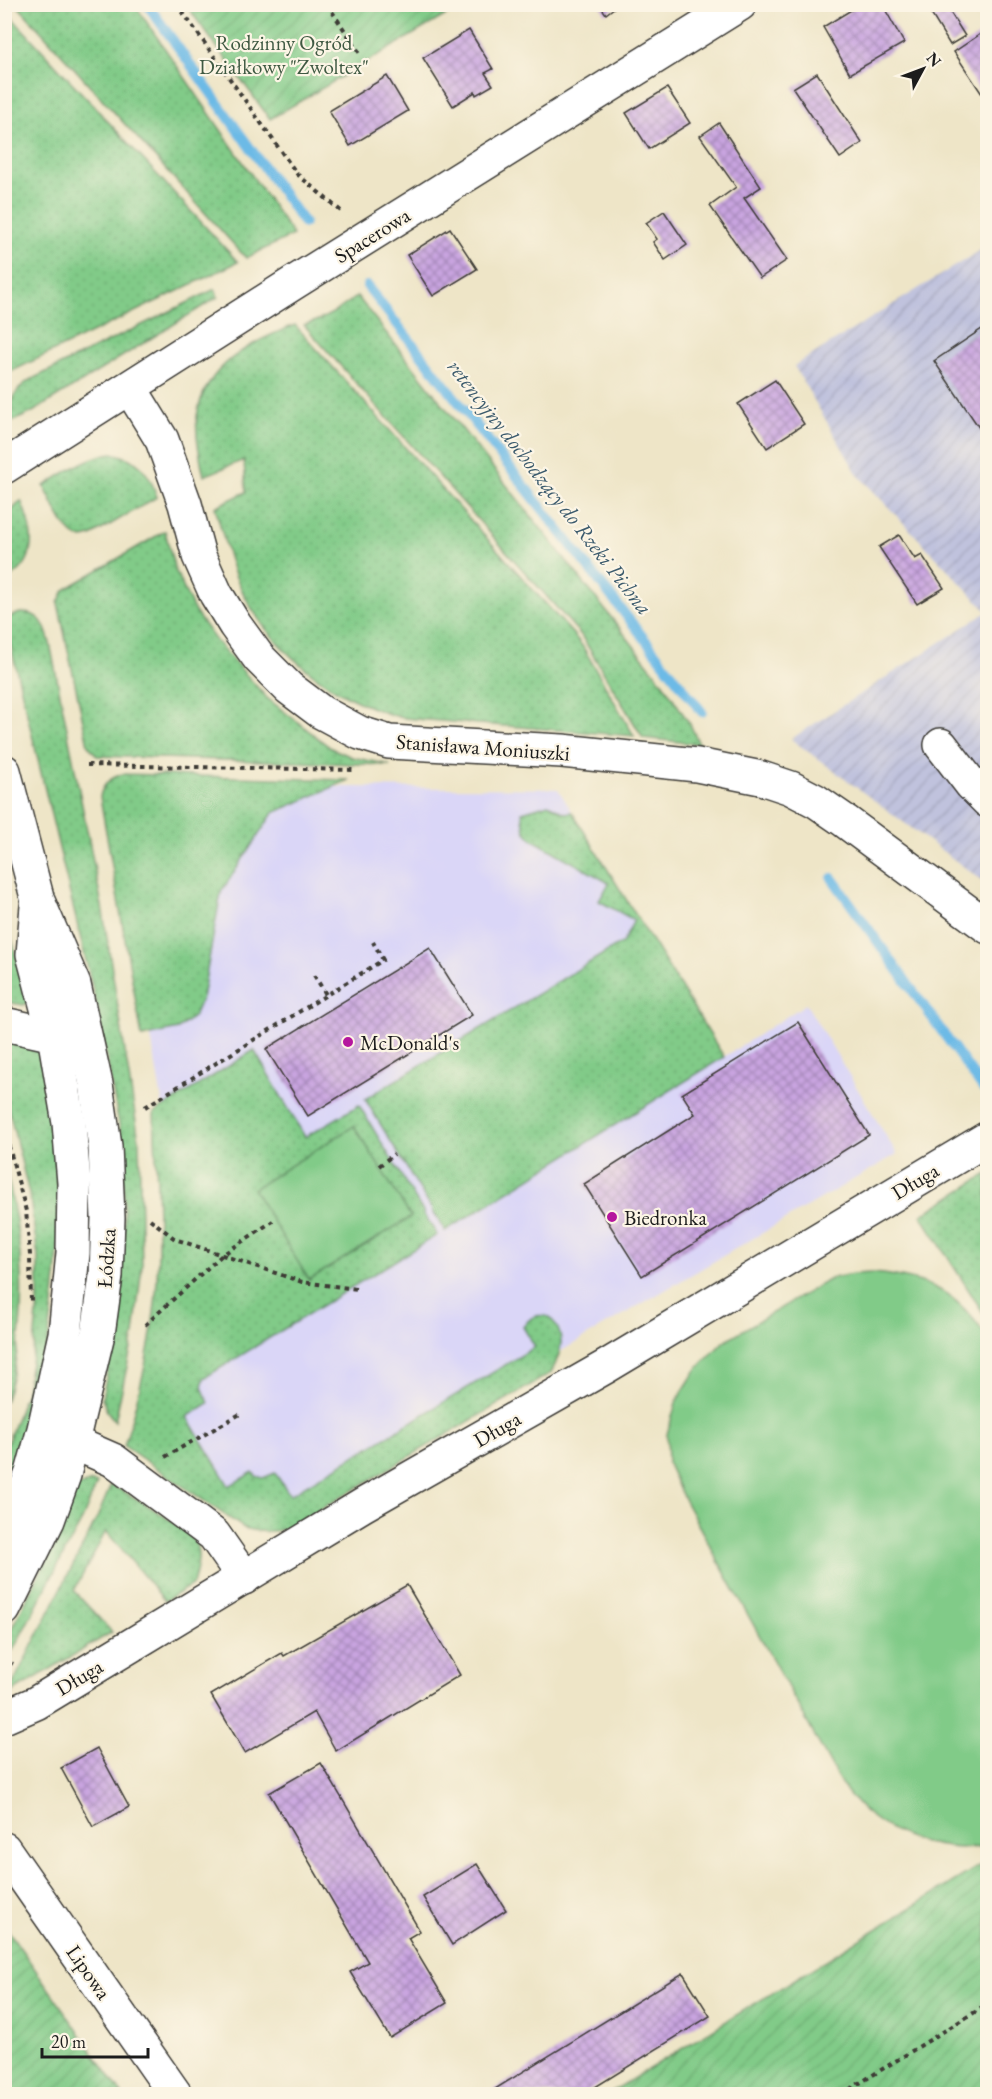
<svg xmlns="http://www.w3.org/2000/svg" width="992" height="2099" font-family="'EB Garamond',serif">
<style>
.built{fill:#dad6f7}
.industrial{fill:url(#industrial-furrows)}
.grass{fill:url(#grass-dots);stroke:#4e7452;stroke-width:1.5}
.garden{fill:url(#garden-furrows);stroke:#4e7452;stroke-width:1.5}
.pitch{fill:#81cb88;stroke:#4e7452;stroke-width:1.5}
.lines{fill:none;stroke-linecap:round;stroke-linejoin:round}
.stream{stroke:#6cbae6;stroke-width:10}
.building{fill:url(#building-cross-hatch)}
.minor-casing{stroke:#3c3a36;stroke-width:36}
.major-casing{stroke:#3c3a36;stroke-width:36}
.path{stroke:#3c3a36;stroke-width:4;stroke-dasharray:4.5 4.5;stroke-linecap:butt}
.minor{stroke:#fff;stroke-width:33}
.major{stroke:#fff;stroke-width:33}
.poi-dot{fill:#b5179e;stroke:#fcf5e5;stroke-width:2}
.labels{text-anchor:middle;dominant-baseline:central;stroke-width:4.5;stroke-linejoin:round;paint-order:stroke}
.park-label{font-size:21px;fill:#3f5942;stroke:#fcf5e5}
.street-label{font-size:21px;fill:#1c1c1c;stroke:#fcf5e5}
.poi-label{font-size:21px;fill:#1c1c1c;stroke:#fcf5e5;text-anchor:start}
.water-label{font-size:22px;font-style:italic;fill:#3c5b6d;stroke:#fcf5e5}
</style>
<defs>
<pattern id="industrial-furrows" width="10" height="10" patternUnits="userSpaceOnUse" patternTransform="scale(1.5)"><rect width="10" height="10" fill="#c0c2dd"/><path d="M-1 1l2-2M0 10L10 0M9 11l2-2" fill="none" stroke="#a4a6bd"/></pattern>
<pattern id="grass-dots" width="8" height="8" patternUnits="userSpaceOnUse" patternTransform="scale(1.5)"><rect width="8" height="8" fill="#81cb88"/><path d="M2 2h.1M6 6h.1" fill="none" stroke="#6fae75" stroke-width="1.8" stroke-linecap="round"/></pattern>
<pattern id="garden-furrows" width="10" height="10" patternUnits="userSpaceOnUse" patternTransform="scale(1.5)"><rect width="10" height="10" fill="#81cb88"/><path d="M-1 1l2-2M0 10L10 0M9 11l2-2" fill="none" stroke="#6fae75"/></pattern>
<pattern id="building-cross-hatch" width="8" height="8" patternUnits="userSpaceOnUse" patternTransform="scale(1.5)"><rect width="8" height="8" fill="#c9a4e0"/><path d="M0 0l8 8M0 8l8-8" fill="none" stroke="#a285b5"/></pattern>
</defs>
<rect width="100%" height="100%" fill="#fcf5e5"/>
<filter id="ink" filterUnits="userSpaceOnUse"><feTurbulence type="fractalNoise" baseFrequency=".0167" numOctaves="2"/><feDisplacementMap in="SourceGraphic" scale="12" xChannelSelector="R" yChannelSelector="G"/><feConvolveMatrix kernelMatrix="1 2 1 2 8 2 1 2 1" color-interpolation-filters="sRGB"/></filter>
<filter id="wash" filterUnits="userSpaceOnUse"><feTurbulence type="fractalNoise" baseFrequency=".008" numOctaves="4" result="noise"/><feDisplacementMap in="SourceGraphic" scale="24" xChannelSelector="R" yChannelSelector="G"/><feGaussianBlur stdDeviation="1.35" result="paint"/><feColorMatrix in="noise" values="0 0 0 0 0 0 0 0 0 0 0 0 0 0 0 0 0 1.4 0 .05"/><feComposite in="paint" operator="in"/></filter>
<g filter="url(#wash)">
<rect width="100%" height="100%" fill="#eee5c7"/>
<path class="built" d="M241,786l317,3 166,268 82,-53 91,150 -622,365 -94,-47 -10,-319 -23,-133z"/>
<g class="industrial">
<path d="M987,246v365l-129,-136 -64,-109z"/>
<path d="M987,612v272l-196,-145z"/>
</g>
<g class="grass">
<path d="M17,5h118l158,230 -47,23z"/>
<path d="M4,9l234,253 -232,112h-2z"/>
<path d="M215,289l3,8 -187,116 -20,9c0,-19 1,-30 17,-41z"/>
<path d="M357,296l306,387 27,41 9,20 -56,-6 -62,-103 -277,-310c21,-6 35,-15 53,-29z"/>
<path d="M295,325l278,309 10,13 51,89 -231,-18c-72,-19 -139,-71 -167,-141 -9,-22 -14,-47 -21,-70l31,-15 -2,-32 -40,16c-4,-19 -9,-40 -7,-60 7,-51 56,-75 98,-91z"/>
<path d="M112,453c27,6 37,18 45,44l-66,39c-3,1 -6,2 -10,2 -16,-2 -30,-39 -37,-52 22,-14 42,-29 68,-33z"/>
<path d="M21,501c13,30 19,63 -16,79v-63z"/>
<path d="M165,531l10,39 20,42 21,29 51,57 64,50 21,9 38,8 -293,-9 -9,-11 -30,-142 6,-13z"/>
<path d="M20,613c21,-1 25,12 30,30l52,263 37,234 3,125 -8,70 -19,86 -8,-10 -5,-13 13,-64 9,-107v-42l-4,-56 -23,-122 -92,-385 -1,-3z"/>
<path d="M122,774l227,6 -76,33 -52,79 -19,106 -8,18 -16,13 -36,8 -42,-240c2,-12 10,-19 22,-23z"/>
<path d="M548,804l17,9 7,-1 152,245 -279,174 -80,-132 258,-157 11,-22 -35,-19 10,-18 -76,-43 -8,-9 -3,-19z"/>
<path d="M4,912l25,89 -5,4 -19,-3z"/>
<path d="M5,1042c21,2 33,-2 40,22 6,50 13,100 15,150 0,16 -2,33 -3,50 -6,80 -22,161 -52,235v-49l21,-58 8,-47 4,-43v-45l-8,-59 -25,-104z"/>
<path d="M254,1050l51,87 54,-32 78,130 -233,143 -2,9 7,16 -22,14 42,69 24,-14 3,4 7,2 12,-5 15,22 245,-148 -12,-20c7,-10 14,-14 26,-10 19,17 12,37 2,56l-262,155c-16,4 -28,5 -45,0l-120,-82c16,-55 30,-109 33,-167 3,-55 -1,-111 -3,-166z"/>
<path d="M4,1163c20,75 26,164 1,239z"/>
<path d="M987,1174v145l-66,-104z"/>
<path d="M92,1482l5,1 -14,35 -70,132 -8,-5v-4l50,-97 20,-57z"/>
<path d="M111,1485c18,9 81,44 86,62 3,13 -1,25 -4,37l-28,17 -59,-70 -32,60 38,41 -105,63 90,-177z"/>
</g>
<g class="garden">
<path d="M186,5h277l-193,114z"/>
<path d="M987,1861v233h-379z"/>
<path d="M5,1926l117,168h-117z"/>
</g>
<g class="pitch">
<path d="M354,1126l57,91 -102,63 -56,-91z"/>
<path d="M873,1273c55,5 84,18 114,65v508c-39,7 -87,-6 -118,-31 -10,-8 -18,-19 -26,-28l-159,-288 -16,-35 -1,-30 10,-34 19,-30 28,-29 108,-63 21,-4z"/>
</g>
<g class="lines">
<g class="stream">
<path d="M147,4l157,219"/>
<path d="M367,286l335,426"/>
<path d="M832,878l152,212"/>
</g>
</g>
<g id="blocks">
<g class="building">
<path d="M599,4h20l-13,10z"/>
<path d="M861,4h21l22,39 -54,31 -27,-47z"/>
<path d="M925,4h20l20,32 -15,9z"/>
<path d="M988,29v74l-34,-51z"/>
<path d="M469,30l24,39 -8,4 8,12 -17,10 -1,-3 -22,14 -30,-48z"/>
<path d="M817,73l45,70 -22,15 -47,-70z"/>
<path d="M387,76l21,35 -58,35 -21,-35z"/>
<path d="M667,88l23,35 -41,26 -23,-36z"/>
<path d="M719,123l42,64 -17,11 43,62 -27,18 -50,-72 26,-19 -36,-51z"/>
<path d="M664,211l23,34 -22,15 -12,-18 4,-3 -11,-16z"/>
<path d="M450,228l27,41 -44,27 -26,-41z"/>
<path d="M988,325v116l-54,-80z"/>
<path d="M775,380l29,44 -37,24 -29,-44z"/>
<path d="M899,535l16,24 7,-4 22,33 -27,16 -38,-57z"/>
<path d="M430,948l42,67 -164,101 -42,-67z"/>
<path d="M798,1022l71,113 -227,141 -58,-92 111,-70 -13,-20z"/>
<path d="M407,1585l53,90 -124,76 -22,-39 -69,41 -34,-58 71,-42 2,3z"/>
<path d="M97,1748l32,59 -36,20 -32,-59z"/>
<path d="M321,1763l99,168 -12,7 39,65 -57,35 -40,-66 18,-10 -99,-169z"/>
<path d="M477,1864l29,46 -54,35 -29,-48z"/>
<path d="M683,1973l27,43 -126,78h-97z"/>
</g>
</g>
</g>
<g filter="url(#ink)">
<use href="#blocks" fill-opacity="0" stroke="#3c3a36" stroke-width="1.5"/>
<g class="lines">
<defs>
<g id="minor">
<path d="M130,388l32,52 23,64 14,52 17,38 19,31 24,33 30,30 32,24 39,21 29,9 173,9 135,14 64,13 30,10 25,13 29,20 143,106"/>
<path d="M4,467l291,-185 445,-278"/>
<path d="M941,745l30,39 17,17"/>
<path d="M4,1024l50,11"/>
<path d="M72,1442l41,18 101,75 30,43"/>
<path d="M4,1717l32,-14 327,-198 244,-139 381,-228"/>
<path d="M4,1849l171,245"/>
</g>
<g id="major">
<path d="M4,771l34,130 36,84 22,99 9,62 3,72 -2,58 -8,58 -34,141 -16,45 -44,89"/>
<path d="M4,1545l28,-72 12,-44 21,-95 8,-81 1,-70 -5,-60 -15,-88 -21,-81 4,-48"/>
</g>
</defs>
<use href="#minor" class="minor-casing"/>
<use href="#major" class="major-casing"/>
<g class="path">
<path d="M177,4l120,170 45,38"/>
<path d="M327,4l34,51"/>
<path d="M87,765l269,5"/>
<path d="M314,975l13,21"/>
<path d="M145,1107l238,-147 -10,-18"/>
<path d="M4,1128l22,83 4,44 1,48"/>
<path d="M379,1166l15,-12"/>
<path d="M150,1219l25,20 127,43 55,7"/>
<path d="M145,1325l77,-70 51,-34"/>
<path d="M165,1457l77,-44"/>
<path d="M4,1659l9,5"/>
<path d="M842,2094l146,-90"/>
</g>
<use href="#minor" class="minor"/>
<use href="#major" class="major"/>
</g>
</g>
<g class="poi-dot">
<circle cx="348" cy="1042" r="6"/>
<circle cx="612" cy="1217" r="6"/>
</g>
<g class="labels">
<g class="park-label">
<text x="284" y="42">Rodzinny Ogród<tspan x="284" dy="24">Działkowy "Zwoltex"</tspan></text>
</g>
<g class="street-label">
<text transform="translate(372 235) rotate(-32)">Spacerowa</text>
<text transform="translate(483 747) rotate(4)">Stanisława Moniuszki</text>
<text transform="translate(915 1181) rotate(-31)">Długa</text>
<text transform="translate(106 1258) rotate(-86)">Łódzka</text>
<text transform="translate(497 1429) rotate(-30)">Długa</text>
<text transform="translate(79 1677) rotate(-31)">Długa</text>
<text transform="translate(89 1972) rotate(55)">Lipowa</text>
</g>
<g class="poi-label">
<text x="360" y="1042">McDonald's</text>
<text x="624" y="1217">Biedronka</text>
</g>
<g class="water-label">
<text transform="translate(550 487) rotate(52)">retencyjny dochodzący do Rzeki Pichna</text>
</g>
</g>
<rect width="992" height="2099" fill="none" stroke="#fcf5e5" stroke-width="24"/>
<g transform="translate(923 69) rotate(49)" stroke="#fcf5e5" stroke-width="4.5" paint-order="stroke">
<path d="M0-4.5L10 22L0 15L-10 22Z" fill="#1c1c1c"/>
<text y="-9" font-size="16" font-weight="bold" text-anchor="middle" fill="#1c1c1c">N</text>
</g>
<path d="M42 2048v9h106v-9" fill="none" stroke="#1c1c1c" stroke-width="3"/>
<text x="51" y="2048" font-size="18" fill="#1c1c1c" stroke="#fcf5e5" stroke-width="4.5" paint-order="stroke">20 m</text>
</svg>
